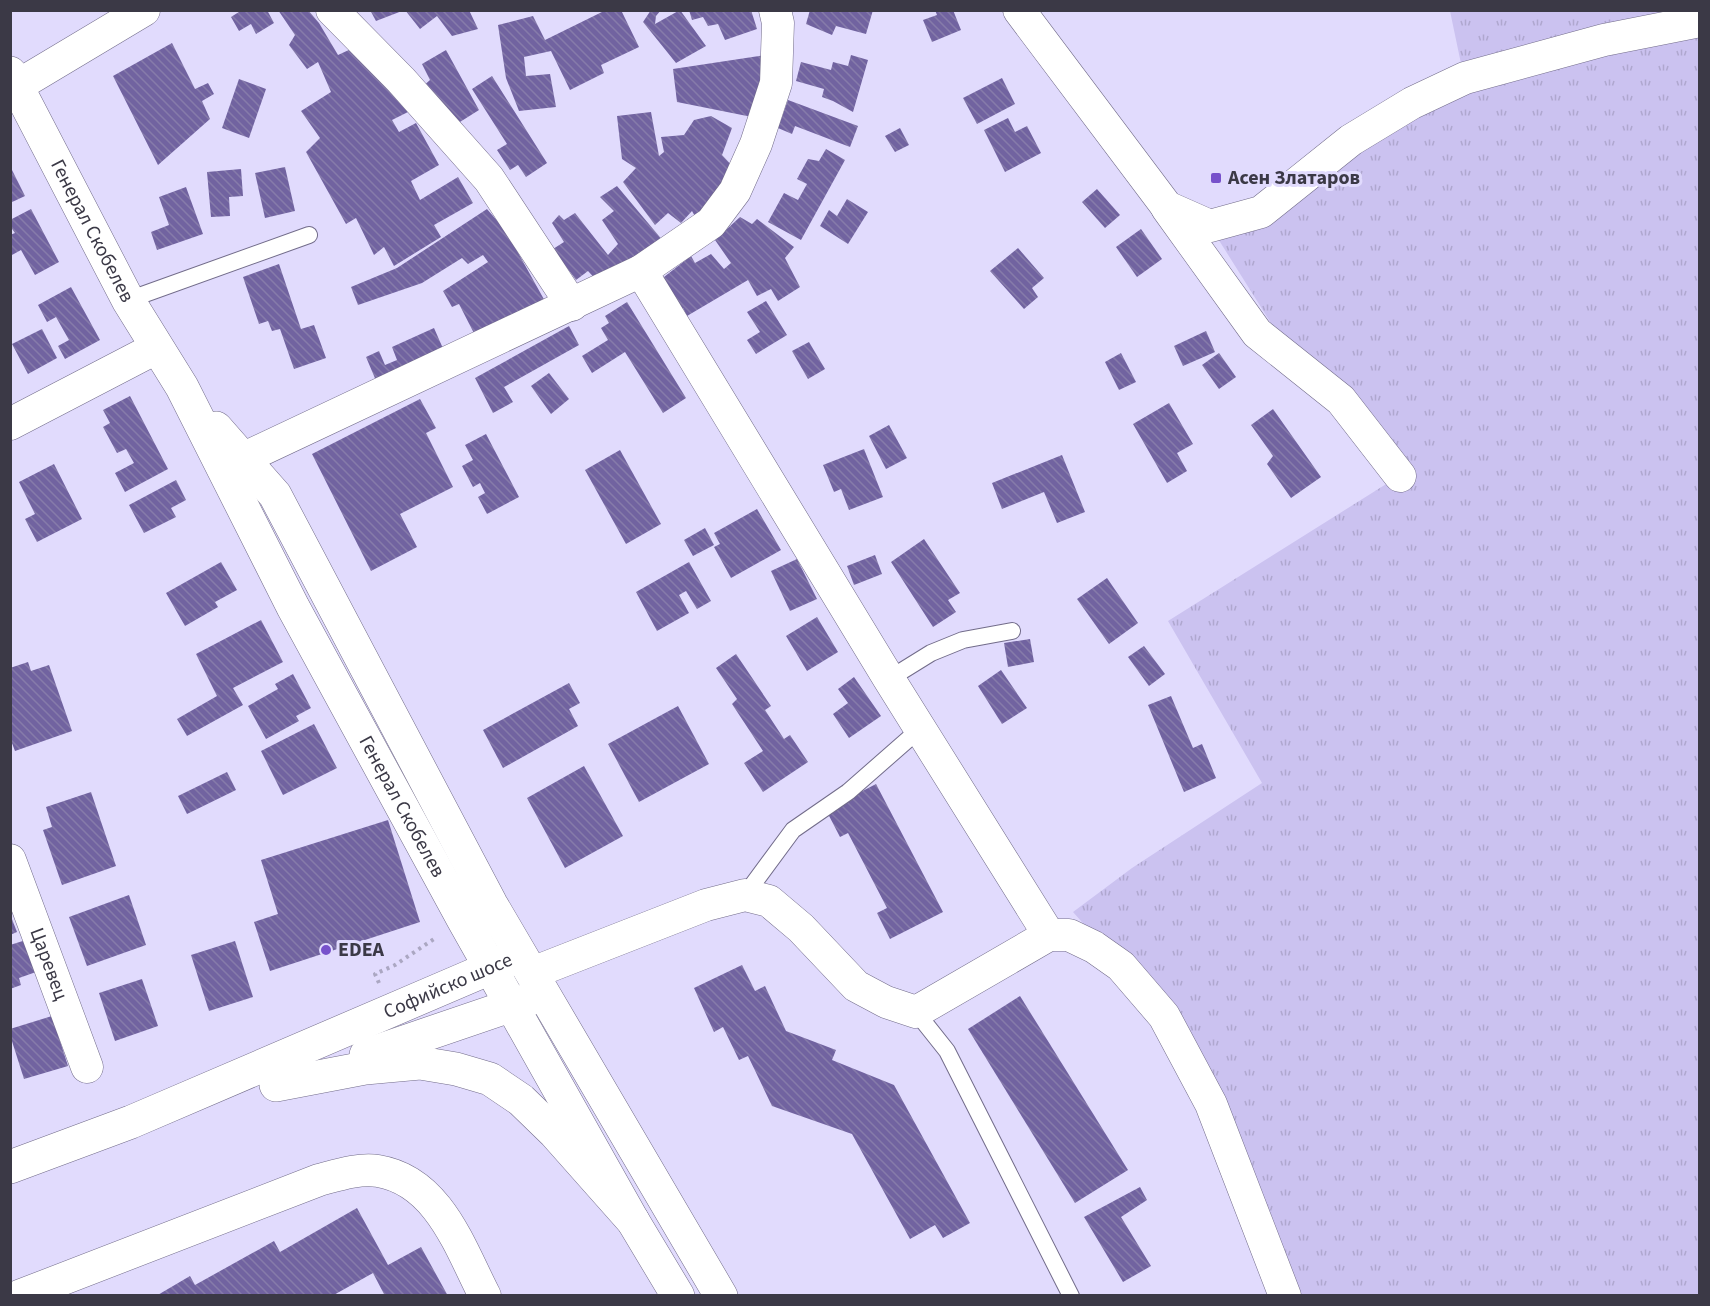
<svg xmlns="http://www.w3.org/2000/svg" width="1710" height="1306" font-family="'Source Sans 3',sans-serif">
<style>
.grass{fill:url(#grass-tufts)}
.building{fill:url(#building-back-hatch)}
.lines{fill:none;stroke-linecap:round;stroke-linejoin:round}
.lane-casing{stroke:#726c8a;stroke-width:18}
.street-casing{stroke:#726c8a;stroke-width:33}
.secondary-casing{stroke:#726c8a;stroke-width:34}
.path{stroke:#aba7c2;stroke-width:4;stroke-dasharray:3 4.5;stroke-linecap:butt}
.lane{stroke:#fff;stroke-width:16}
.street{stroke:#fff;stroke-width:32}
.secondary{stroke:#fff;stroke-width:33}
.poi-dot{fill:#7751cb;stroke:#e1dbfd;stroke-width:2}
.labels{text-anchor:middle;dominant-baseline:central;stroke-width:6;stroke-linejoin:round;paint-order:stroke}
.poi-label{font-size:20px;font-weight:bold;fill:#3b3946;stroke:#e1dbfd;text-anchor:start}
.street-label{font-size:20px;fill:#3b3946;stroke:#e1dbfd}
</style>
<defs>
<pattern id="grass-tufts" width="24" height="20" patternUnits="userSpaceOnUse" patternTransform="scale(1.5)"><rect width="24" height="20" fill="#cbc2f0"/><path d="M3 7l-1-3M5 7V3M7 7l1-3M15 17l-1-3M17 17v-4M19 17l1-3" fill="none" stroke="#afa7cf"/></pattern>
<pattern id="building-back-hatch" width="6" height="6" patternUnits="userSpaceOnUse" patternTransform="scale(1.5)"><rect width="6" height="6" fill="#7163a0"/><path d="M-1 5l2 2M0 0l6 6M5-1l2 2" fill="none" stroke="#867baa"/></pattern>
</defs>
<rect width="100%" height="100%" fill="#e1dbfd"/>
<path class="grass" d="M1450,11h249v1284h-419l-69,-191 -90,-138 -48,-54 59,-44 130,-85 -94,-162 231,-145 -101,-110 -88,-140 254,-148z"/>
<g class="building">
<path d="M242,10h25l7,13 -18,11 -5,-10 -12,7 -8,-14z"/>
<path d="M278,10h30l11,13 19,32 13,-6 57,63 -16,8 7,12 17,-9 23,42 -28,16 9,19 38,-23 15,26 -39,22 7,12 -47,29 -10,-19 -10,8 -18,-37 -10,6 -40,-72 14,-14 -19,-27 30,-19 -13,-30 -11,7 -18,-24 6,-10z"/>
<path d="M370,10h32v1l-26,10z"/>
<path d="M405,10h64l9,19 -26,7 -15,-20 -17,13z"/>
<path d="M606,10h15l18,37 -38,18 3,8 -34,17 -19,-39 -27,6 2,19 24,-2 6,33 -37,4 -13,-33 -8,-53 35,-9 12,24z"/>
<path d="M651,10h10l-5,6 -1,8 25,-14 26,36 -30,17 -33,-41z"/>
<path d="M689,10h62l6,19 -32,11 -7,-16 -10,2 -5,-9 -11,3z"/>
<path d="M810,10h63l-7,24 -30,-8 -4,9 -26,-11z"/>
<path d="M935,10h18l8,20 -29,12 -9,-22 14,-5z"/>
<path d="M172,43l23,46 13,-6 6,11 -12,7 8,18 -52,46 -45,-89z"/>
<path d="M446,50l33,60 -27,17 -31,-39 9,-8 -8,-16z"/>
<path d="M766,55l3,8 -17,54 -75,-15 -4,-33z"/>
<path d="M851,55l17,5 -15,52 -20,-11 -11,-4 2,-8 -28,-8 5,-19 30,8 2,-8 15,4z"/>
<path d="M492,76l55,87 -21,14 -8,-12 -8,5 -13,-20 10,-6 -35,-55z"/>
<path d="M1002,78l13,26 -38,20 -14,-26z"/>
<path d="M239,79l27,10 -17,49 -27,-10z"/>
<path d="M788,100l70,26 -8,21 -55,-21 -3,8 -14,-6z"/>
<path d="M651,112l8,44 5,-4 -3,-15 23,-2 10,-15 17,-4 21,12 -10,27 16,17 -41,48 -5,-9 -11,12 -13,-10 -13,12 -32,-43 13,-14 -14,-9 -5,-43z"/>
<path d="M1008,118l7,14 12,-6 14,27 -36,19 -21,-42z"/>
<path d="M900,128l9,17 -14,7 -10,-16z"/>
<path d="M826,149l19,11 -44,80 -33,-18 16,-29 14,7 9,-16 -10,-5 11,-20 11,2z"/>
<path d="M10,166l15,30 -15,7z"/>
<path d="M285,167l10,44 -30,7 -10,-45z"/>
<path d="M241,169l2,27 -14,1 1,19 -19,1 -4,-45z"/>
<path d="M617,186l47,56 -64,42 -12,-13 -12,9 -23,-31 11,-7 -12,-19 7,-8 5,5 11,-7 33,42 10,-11 -16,-24 12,-9 -14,-14z"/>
<path d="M186,187l17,47 -46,16 -6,-18 18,-7 -10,-28z"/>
<path d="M1097,189l23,26 -15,13 -23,-26z"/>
<path d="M847,199l21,13 -20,32 -28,-18 9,-16 8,6z"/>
<path d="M31,209l28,53 -24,13 -14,-25 -9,5 -2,-4v-16l5,-2 -5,-7v-6z"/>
<path d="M487,209l19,22 40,72 -67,40 -20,-39 -7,3 -9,-16 45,-29 -5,-7 -15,9 -6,-6 -40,25 -64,22 -7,-18 46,-19z"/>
<path d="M740,217l12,7 5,-5 37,28 -9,11 15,29 -22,14 -7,-12 -14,7 -9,-16 -61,36 -4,-8 -5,3 -23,-27 36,-28 4,7 16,-9 13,15 7,-6 -16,-23z"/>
<path d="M1141,229l21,30 -25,18 -21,-30z"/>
<path d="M1018,248l26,30 -12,10 6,9 -14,12 -34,-38z"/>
<path d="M279,264l22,65 13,-4 12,33 -32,11 -14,-40 -8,2 -4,-10 -9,3 -16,-47z"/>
<path d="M71,287l29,53 -35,19 -7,-13 11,-6 -13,-23 -9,5 -9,-17z"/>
<path d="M766,301l21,34 -31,19 -9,-14 13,-8 -13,-20z"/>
<path d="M627,302l59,96 -23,15 -38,-61 -33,21 -10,-17 26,-16 -7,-12 8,-5 -4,-7z"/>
<path d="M569,326l10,19 -75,42 9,15 -20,11 -18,-35z"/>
<path d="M434,328l11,25 -68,30 -11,-26 13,-6 6,14 12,-5 -5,-13z"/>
<path d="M42,329l15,29 -29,16 -16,-30z"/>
<path d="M1206,331l9,21 -32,14 -9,-20z"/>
<path d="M809,342l16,27 -17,10 -16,-28z"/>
<path d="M1121,353l15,29 -17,8 -14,-28z"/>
<path d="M1219,353l17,24 -17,12 -17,-24z"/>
<path d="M549,373l20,26 -18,15 -20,-28z"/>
<path d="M130,396l38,73 -43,23 -10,-19 19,-10 -8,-14 -9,4 -14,-26 7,-4 -7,-13z"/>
<path d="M420,399l16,29 -10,5 27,54 -53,27 17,33 -46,24 -59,-117z"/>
<path d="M1169,403l24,41 -16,9 10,18 -20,12 -34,-59z"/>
<path d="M1273,409l48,68 -30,21 -24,-34 6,-8 -22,-31z"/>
<path d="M889,425l18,33 -21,11 -17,-33z"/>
<path d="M486,434l33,63 -32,17 -9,-17 7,-4 -5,-10 -7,4 -11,-21 11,-6 -8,-15z"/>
<path d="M864,449l19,48 -34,13 -8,-21 -7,3 -11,-27z"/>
<path d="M620,450l41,74 -35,20 -41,-74z"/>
<path d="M1062,455l23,57 -28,11 -13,-31 -42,17 -10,-26z"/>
<path d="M54,464l28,55 -45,23 -12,-23 10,-5 -16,-32z"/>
<path d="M176,480l10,20 -15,8 5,9 -32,16 -15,-28z"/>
<path d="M757,509l24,41 -50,28 -17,-31 6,-3 -6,-11z"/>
<path d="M705,528l9,17 -21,11 -9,-16z"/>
<path d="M924,539l36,54 -12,7 8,12 -23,15 -42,-65z"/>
<path d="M875,555l7,19 -28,11 -7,-19z"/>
<path d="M797,559l20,40 -27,12 -19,-40z"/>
<path d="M221,562l16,28 -22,12 3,5 -33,19 -19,-33z"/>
<path d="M689,562l22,39 -14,8 -11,-18 -7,4 10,18 -32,18 -21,-39z"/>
<path d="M1107,578l31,45 -29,21 -32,-45z"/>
<path d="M817,617l21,35 -31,19 -21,-35z"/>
<path d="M261,620l22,42 -50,26 10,17 -56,31 -10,-17 40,-23 -21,-42z"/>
<path d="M1030,639l4,23 -26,5 -4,-24z"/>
<path d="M1144,646l21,28 -16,12 -21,-29z"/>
<path d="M736,654l35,52 -6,4 19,29 6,-4 18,27 -45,30 -19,-29 19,-12 -31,-47 5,-5 -21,-31z"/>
<path d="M28,662l3,9 18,-6 23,66 -57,20 -5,-13v-70z"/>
<path d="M1001,670l26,38 -25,16 -24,-38z"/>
<path d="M293,674l18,34 -15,8 3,5 -33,18 -18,-33 30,-17 -3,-5z"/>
<path d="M854,677l27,39 -32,22 -16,-24 15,-11 -10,-14z"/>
<path d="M569,683l11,20 -11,6 9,17 -75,42 -20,-38z"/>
<path d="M1171,696l22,52 9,-4 14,34 -32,14 -36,-87z"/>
<path d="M678,706l31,58 -70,38 -31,-58z"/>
<path d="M314,724l23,44 -54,27 -22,-44z"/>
<path d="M584,766l39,70 -58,32 -38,-70z"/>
<path d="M227,772l9,18 -49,24 -9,-18z"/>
<path d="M876,784l67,128 -53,27 -13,-26 10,-5 -39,-75 -8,4 -14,-27z"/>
<path d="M91,792l25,74 -54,19 -19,-55 9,-3 -6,-20z"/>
<path d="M388,820l32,102 -150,49 -16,-49 24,-8 -17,-54z"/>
<path d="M129,895l17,50 -59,21 -18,-49z"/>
<path d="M10,914l7,18 -7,3z"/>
<path d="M26,940l10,32 -17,6 2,7 -11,4v-44z"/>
<path d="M235,941l18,56 -44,14 -18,-56z"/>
<path d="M742,965l13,26 10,-5 21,45 50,19 -4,10 62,25 76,138 -27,15 -8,-13 -25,14 -58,-105 -80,-28 -24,-50 -9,4 -16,-33 -9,5 -20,-44z"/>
<path d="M142,979l16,47 -43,15 -16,-48z"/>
<path d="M1020,996l108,174 -53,33 -107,-174z"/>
<path d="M52,1016l16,50 -44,13 -14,-44v-6z"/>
<path d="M1140,1187l7,13 -26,17 30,49 -28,16 -39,-65z"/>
<path d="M357,1208l31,57 33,-18 27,49h-63l-12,-23 -41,23h-176l34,-20 5,9 79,-44 6,11z"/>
</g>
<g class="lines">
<defs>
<g id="lane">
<path d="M128,300l181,-65"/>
<path d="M889,679l42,-26 32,-13 49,-9"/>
<path d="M745,895l48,-65 55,-38 73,-64"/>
<path d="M916,1012l31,39 124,245"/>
</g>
<g id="street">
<path d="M332,10l69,70 88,99 83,126"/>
<path d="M1019,10l148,197 43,19 51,-14 90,-72 61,-37 53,-25 139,-38 96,-19"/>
<path d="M17,86l127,-76"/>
<path d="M1167,208l90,125 84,67 59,76"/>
<path d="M641,271l248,408 160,256"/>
<path d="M10,424l146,-76"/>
<path d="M223,468l418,-197 70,-48 24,-32 21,-47 20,-61 2,-60 -3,-13"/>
<path id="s1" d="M10,860l77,207"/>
<path d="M532,973l174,-68 39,-10 24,6 32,27 55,58 30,16 30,10 133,-77h20l25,12 27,19 43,50 47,88 74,192"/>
<path d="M19,1296l300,-116c19,-5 40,-12 59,-9 61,10 82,77 107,125"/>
</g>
<g id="secondary">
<path id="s2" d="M10,73l118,227 54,87 111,220 170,312 170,302"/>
<path d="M216,428l59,67 216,409 230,392"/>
<path d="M366,1055l167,-57"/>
<path d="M276,1085l89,-17 55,-5 36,6 34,10 31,21 34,33 78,88 45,75"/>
<path id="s3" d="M10,1167l121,-45 380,-163"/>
</g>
</defs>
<use href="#lane" class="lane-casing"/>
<use href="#street" class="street-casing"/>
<use href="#secondary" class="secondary-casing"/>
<path class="path" d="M379,983l-4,-9 20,-9 42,-28"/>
<use href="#lane" class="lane"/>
<use href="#street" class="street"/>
<use href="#secondary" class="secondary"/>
</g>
<g class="poi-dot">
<rect x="1210" y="172" width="12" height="12" rx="3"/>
<circle cx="326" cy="950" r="6"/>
</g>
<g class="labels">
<g class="poi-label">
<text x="1228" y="178">Асен Златаров</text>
<text x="338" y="950">EDEA</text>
</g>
<g class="street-label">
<text stroke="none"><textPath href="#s2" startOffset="178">Генерал Скобелев</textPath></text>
<text stroke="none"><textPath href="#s2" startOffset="832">Генерал Скобелев</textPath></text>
<text stroke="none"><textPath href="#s1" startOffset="111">Царевец</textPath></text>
<text stroke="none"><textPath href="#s3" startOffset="474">Софийско шосе</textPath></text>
</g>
</g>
<rect width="1710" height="1306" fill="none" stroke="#3b3946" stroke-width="24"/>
</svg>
